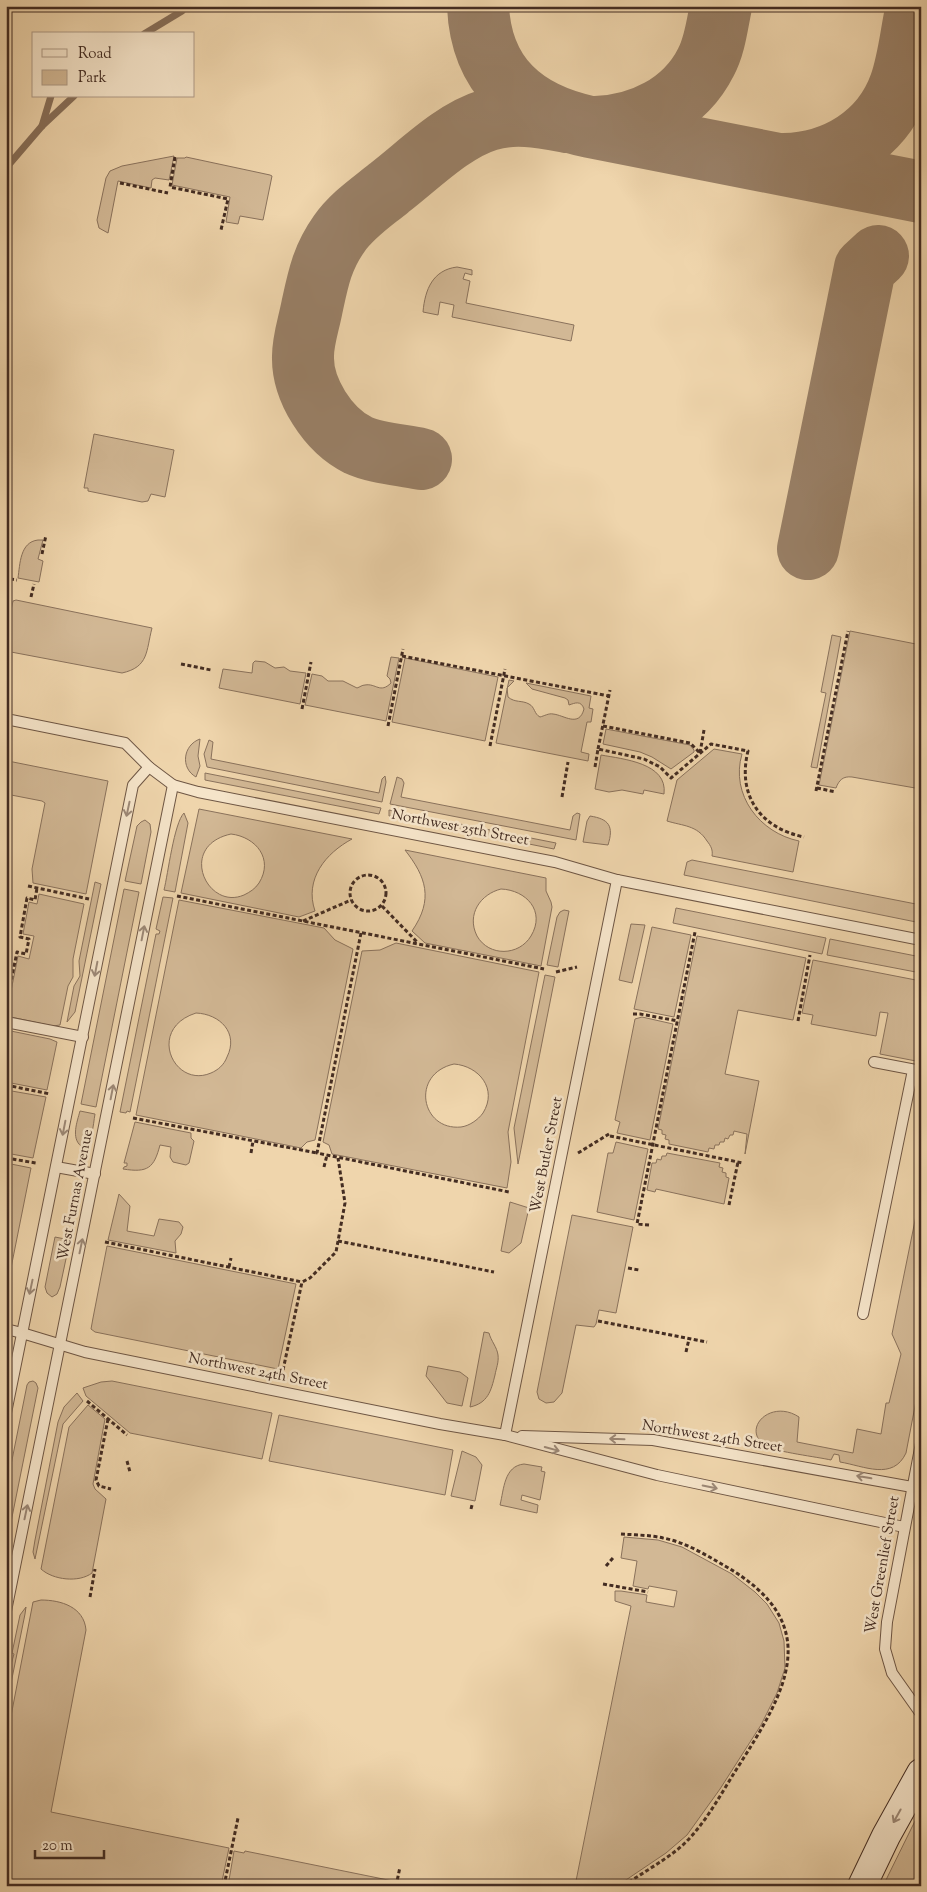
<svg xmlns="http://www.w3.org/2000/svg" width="927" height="1892" font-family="'Sorts Mill Goudy',serif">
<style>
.green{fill:#d2b895;stroke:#8a725c;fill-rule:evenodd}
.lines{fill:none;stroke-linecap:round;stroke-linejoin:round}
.stream{stroke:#876f59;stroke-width:7}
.taxiway{stroke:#998067;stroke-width:62}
.service-casing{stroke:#6e5644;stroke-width:12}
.secondary-casing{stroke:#432c22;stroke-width:30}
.path{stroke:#432c22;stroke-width:3;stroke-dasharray:4 2.5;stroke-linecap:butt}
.service{stroke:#f5e4c9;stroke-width:10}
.secondary{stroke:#f5e4c9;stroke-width:28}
.oneway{stroke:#9c8876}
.labels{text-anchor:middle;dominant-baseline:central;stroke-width:5;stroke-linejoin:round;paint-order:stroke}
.street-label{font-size:15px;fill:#432c22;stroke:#f5e4c9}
</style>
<rect width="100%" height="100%" fill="#efd5ac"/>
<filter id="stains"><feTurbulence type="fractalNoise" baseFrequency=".004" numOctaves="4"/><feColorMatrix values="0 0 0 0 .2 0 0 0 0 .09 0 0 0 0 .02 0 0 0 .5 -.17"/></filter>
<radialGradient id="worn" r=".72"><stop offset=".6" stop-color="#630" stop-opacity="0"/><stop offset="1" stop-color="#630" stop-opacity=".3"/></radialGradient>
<g class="green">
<path d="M174,156l-5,24 -14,-2 -3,2 -1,8 -33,-7 -10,52 -9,-5 -2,-8 9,-42 4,-7 12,-5z"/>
<path d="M186,157l84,18 2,1 -9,44 -23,-4 -2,8 -12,-2 4,-25 -58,-12 5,-27h8z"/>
<path d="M457,267l15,3v5l-7,-2 -2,6 7,2 -4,22 108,22 -3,16 -119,-24 2,-12 -14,-3 -2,13 -15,-3c2,-23 10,-42 34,-45z"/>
<path d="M94,434l80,16 -9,47 -14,-3 -3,7 -6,1 -54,-11v-3h-4z"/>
<path d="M38,540h5l-5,19 5,2 -4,21 -21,-4c2,-14 2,-36 20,-38z"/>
<path d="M16,600l136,28c-6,23 -3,39 -30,45l-111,-21 -5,-2v-16l7,-33z"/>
<path d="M850,631l71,14v144l-69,-12c-9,-1 -13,3 -16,11l-17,-3z"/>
<path d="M832,635l9,2 -24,131 -6,-1 15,-74 -5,-1z"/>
<path d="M391,657l8,1 -13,63 -81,-16 7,-31 10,2 6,5h15l14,7c3,-1 5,-3 8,-3 11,-2 15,9 26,-2l-1,-4 -3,-3z"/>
<path d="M405,658l93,19 -13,64 -93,-19z"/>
<path d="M255,661l10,1 10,6 9,-1 6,4 16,2 -6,31 -81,-16 4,-19 29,4 1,-10z"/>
<path d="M509,680l5,1 -7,7 1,9c7,6 14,3 21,7 6,3 5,10 11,13 4,-1 9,-4 13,-3 11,1 26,14 31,-5 -3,-9 -9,-6 -15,-4l-1,-5 -3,-2 -33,-9 -6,-6 65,13 -2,12 4,1 -2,13h-4l-6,30 8,2 -1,7 -92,-18z"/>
<path d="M606,729l84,16 4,5v2l-23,17 -19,-12 -12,-5 -37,-8z"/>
<path d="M200,739l-2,17 2,10 -4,11c-16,-9 -13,-32 4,-38z"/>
<path d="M209,740l4,2 -2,17 168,34 3,-14 3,-3 1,6 -4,20 -175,-35 -3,-13z"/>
<path d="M714,749l28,5c-12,41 18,79 57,87l-6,31 -81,-16c1,-6 -1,-10 -5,-15 -10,-16 -24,-15 -40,-20l10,-41z"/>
<path d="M601,755c22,4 67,8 63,39l-20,-4 -1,4 -21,-4 -13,2 -14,-3z"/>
<path d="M8,761l100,20 -22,113 -53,-11 -1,-14 13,-66 -3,-2 -36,-7z"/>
<path d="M205,773l176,35 -2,6 -174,-34z"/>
<path d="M397,777l5,2 2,4 -3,14 169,33 3,-14 4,-3 3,1 -4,26 -186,-36z"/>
<path d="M199,809l153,30c-26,14 -48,40 -37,72l-16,6 -118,-24zM231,834c25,3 43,25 28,49 -4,6 -9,9 -15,12 -37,16 -67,-49 -13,-61z"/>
<path d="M389,810l167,33 -2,6 -165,-33z"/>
<path d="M184,813l4,10 -13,69 -11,-2c4,-16 10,-67 20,-77z"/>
<path d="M590,816c19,3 24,10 18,29l-25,-3 4,-21z"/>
<path d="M145,820l5,4 1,8 -10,52 -16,-3 12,-55 4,-4z"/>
<path d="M405,850l141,28v13l5,11 1,5 -11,59 -116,-23 -13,-12c22,-32 14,-54 -7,-81zM501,889c25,1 45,22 30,47 -12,20 -42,21 -54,0 -11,-22 4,-42 24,-47z"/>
<path d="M692,860l229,45v18l-237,-48 3,-13z"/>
<path d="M95,882l6,2 -26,128 -8,10 7,-36 6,-10 -1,-15z"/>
<path d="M124,889l15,3 -43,215 -15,-3z"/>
<path d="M39,894l45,10 -11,55v18l-5,9 -8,39 -7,1 -47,-10 12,-60 11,3 5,-23 -11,-2 6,-32 8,2z"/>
<path d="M163,897l10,1 -43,214 -3,-1 -1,2 -6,-1 36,-178h3l1,-3 -4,-2z"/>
<path d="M179,900l145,28 11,12 18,9 -38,191 -8,2 -6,6 -165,-33zM196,1013c24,1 43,20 31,44 -3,8 -9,13 -16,16 -37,16 -65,-44 -15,-60z"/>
<path d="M676,908l150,30 -4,16 -149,-31z"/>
<path d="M564,910l5,1 -11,56 -11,-2 10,-48 3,-5z"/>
<path d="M631,924l14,1 -13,58 -13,-3z"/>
<path d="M652,927l39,8 -17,82 -40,-8z"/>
<path d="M697,936l109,22 -13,62 -55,-10 -13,64 34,7 -14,73 2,-20 -13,-3 -1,4h-3l-2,4 -3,-1 -1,4h-4l-1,3h-4l-1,4 -5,-1 -1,4 -39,-8v-4l-4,-1 1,-4 -4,-1v-4l-4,-1z"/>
<path d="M830,939l91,18v16l-94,-18z"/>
<path d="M396,943l143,29 -31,160 3,30 -4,26 -175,-34 -3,-9 -6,-3 39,-191 18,-1zM454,1064c25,2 44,25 29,49 -5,7 -14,13 -22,14 -40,4 -51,-53 -7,-63z"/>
<path d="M813,960l108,21v81l-41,-8 8,-41 -8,-1 -4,24 -65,-12 2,-9 -11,-2z"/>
<path d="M545,975l10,2 -37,187 -4,-36z"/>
<path d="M642,1017l31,7 -23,116 -33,-7 3,-11 -5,-2 20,-101z"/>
<path d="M6,1030l44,9 7,3 -10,48 -41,-8z"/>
<path d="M6,1090l40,7 -13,61 -27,-5z"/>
<path d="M80,1111l15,3c-2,11 -2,29 -14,32 -10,-8 -4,-24 -1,-35z"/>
<path d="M135,1122l56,11v5l3,3 -5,22 -3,2 -13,-3 -3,-5 1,-10 -11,-2c-6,23 -12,28 -37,24l1,-2 3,-1v-3h-3z"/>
<path d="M616,1142l32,7 -14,71 -37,-8 11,-59h5z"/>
<path d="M667,1153l53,10 -1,4 4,1 -1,4 4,1v4l3,1 -5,26 -68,-15 -1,3 -8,-2 5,-27h4l1,-4 4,1 1,-4h4z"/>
<path d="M6,1163l25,5 -22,110 -3,-1z"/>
<path d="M921,1191v184l-15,78c-13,28 -42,13 -66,9l-1,-7 -5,-1 -3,6c-13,-3 -55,-8 -65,-14 -26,-16 4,-48 33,-29l-2,25 56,11 4,-24 24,5 5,-31h3l12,-49 -9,-20z"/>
<path d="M119,1194l11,12 -3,25 27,5 5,-17 20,3 4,5 -2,7 -6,7 1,12 -68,-13z"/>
<path d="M510,1202l19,6 -8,35 -12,10 -8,-2z"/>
<path d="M572,1215l61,12 -17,86 -17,-3 -3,14 -2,3 -18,-2 -14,68 -8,9 -8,1 -7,-4 -2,-7z"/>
<path d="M55,1237l15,3 -10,47 -3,7 -5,3 -5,-4 -2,-6z"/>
<path d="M107,1246l189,38 -18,85 -183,-37 -4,-3 2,-11z"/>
<path d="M484,1332l5,1c2,8 8,14 9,22 1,7 -2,14 -3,20 -4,16 -7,28 -25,32z"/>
<path d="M428,1366l32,6 8,6 -6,28 -15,-3 -21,-27z"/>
<path d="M33,1381l3,2 2,5 -32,159v-57l21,-105 2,-3z"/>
<path d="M112,1381l160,32 -10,46 -132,-26 -44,-37 -3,-8 18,-6z"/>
<path d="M77,1393l6,8 -20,23 -28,135 -2,-7 2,-12 23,-118 6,-15z"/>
<path d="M88,1405l17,14 -12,65 2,5 11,10 -14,74c-13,10 -39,7 -51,-4l28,-142z"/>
<path d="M279,1415l174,35 -8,45 -176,-34z"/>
<path d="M462,1451l14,6 6,8 -7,36 -24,-5z"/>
<path d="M524,1464l18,3 -1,4 4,1 -5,28 -18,-5 -1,5 17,5 -1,8 -37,-8c4,-16 4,-39 24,-41z"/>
<path d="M624,1537l34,3 24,7 50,27 23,18 12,12 12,19 5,18 1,27 -8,25 -16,32 -41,64 -33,46 -21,18 -49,33h-42l56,-280 -16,-5v-10h6l26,4 -1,7 28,5 3,-16 -28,-5 -1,3 -15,-3 4,-25 -16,-3z"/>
<path d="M41,1600c20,0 43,7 45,30l-35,182 178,36 -8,38h-215v-144l27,-140z"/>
<path d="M26,1607l-1,7 -19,94v-25l1,-1h4v-3l-4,-1 7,-24 -2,-1 8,-38z"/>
<path d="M921,1812v74h-38l32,-65z"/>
<path d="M234,1851l10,2 1,-2 148,30 -1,5h-164z"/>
</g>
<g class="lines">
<g class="stream">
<path d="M144,34l38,-23"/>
<path d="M42,126l9,-30"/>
<path d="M6,168l36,-42 32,-30"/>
</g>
<g class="taxiway">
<path d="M478,6c3,70 46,107 112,121l331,65"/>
<path d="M595,127c45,-1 90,-23 111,-65 9,-17 11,-37 15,-56"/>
<path d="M784,164c51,-1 98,-29 116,-79 9,-25 11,-53 17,-79"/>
<path d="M421,459c-19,-4 -46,-6 -63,-14 -30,-15 -56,-55 -55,-89 0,-16 6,-33 9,-49 6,-28 10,-49 27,-73 13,-19 33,-32 50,-46 30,-23 63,-57 99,-68 27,-8 52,-3 79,2"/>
<path d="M808,549l57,-281 13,-12"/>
</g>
<defs>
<g id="service">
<path d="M6,719l119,24 24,24 24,18 25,7 357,70 62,18 304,60"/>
<path d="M6,1022l77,15"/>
<path d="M874,1062l47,9"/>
<path d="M56,1167l39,7"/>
<path d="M863,1314l50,-244"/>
<path d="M6,1329l16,4 63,19 355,72 65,11 152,40 247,52"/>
<path d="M6,1413l127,-628 16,-18"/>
<path d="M505,1435l112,-555"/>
<path d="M522,1436l131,4 259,47"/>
<path d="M921,1443l-34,179 -2,27 7,24 29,41"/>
<path d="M6,1611l167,-826"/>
</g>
<path id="secondary" d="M862,1886l24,-50 35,-63"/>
</defs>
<use href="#service" class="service-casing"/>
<use href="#secondary" class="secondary-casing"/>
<g class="path">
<path d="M175,157l-5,30 58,12 -7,31"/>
<path d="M120,183l48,10"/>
<path d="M42,554l4,-19"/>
<path d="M10,579l7,1"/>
<path d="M31,597l3,-13"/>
<path d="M402,656l207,40"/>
<path d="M181,664l30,6"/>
<path d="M302,709l9,-47"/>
<path d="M388,726l15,-77"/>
<path d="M603,726l87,17 10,10"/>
<path d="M490,746l15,-77"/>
<path d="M598,749l12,-59"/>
<path d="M700,753l4,-23"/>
<path d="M595,767l3,-18 46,10 16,8 11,11 40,-34 37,7c-11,44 12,77 56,86"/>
<path d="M817,788l19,4"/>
<path d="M816,791l32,-160"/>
<path d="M562,797l6,-35"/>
<circle cx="368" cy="893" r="18"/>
<path d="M28,886l61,13"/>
<path d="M177,896l367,73"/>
<path d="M382,906l36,37"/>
<path d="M303,921l48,-21"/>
<path d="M361,933l-44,220 192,39"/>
<path d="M556,972l21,-5"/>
<path d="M6,1005l11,-53 9,2 3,-15 -9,-2 7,-39 8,2 2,-12"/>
<path d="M633,1014h7l38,7"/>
<path d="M798,1021l12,-66"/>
<path d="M6,1085l44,9"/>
<path d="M133,1118l184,35"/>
<path d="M610,1136l133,27"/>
<path d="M251,1153l2,-12"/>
<path d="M578,1153l31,-19"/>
<path d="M6,1158l30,5"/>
<path d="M324,1167l3,-12"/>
<path d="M729,1205l9,-43"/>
<path d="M649,1225l-12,-1 58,-292"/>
<path d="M338,1241l156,31"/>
<path d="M105,1242l197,40"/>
<path d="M229,1267l2,-9"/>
<path d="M628,1268l11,2"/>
<path d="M598,1321l109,21"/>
<path d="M686,1352l3,-13"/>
<path d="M283,1370l19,-88 8,-4 26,-26 9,-49 -7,-45"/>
<path d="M87,1401l40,34"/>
<path d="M108,1419l-12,61 3,6 12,3"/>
<path d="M127,1461l3,11"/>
<path d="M471,1509l1,-4"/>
<path d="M621,1534c14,1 29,1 42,4 22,4 43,17 62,28 103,59 60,127 11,204 -17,27 -34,60 -59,80 -17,13 -36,24 -54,36"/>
<path d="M606,1566l7,-8"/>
<path d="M603,1584l45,8"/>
<path d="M90,1597l5,-28"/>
<path d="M224,1886l14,-68"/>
<path d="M396,1886l4,-19"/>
</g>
<use href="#service" class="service"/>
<use href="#secondary" class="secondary"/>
</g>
<defs><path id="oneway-shaft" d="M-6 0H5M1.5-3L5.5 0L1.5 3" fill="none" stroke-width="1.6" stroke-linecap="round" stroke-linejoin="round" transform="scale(1.25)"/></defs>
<g class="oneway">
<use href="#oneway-shaft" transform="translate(128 809) rotate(102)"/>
<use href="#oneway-shaft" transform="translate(143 933) rotate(-79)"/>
<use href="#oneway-shaft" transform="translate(96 969) rotate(101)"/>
<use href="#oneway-shaft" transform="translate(112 1092) rotate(-79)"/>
<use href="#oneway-shaft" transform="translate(64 1128) rotate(101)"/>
<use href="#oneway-shaft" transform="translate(81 1246) rotate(-78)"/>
<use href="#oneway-shaft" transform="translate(31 1287) rotate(102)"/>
<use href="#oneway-shaft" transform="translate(617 1439) rotate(-178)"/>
<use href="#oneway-shaft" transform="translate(552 1449) rotate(15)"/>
<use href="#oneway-shaft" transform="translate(864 1477) rotate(-170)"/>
<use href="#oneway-shaft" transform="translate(710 1487) rotate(12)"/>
<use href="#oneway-shaft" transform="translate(26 1512) rotate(-78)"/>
<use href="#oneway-shaft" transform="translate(897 1816) rotate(119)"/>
</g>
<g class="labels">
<g class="street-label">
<text transform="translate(460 828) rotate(11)">Northwest 25th Street</text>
<text transform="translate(547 1155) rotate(-79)">West Butler Street</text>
<text transform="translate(76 1195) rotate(-79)">West Furnas Avenue</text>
<text transform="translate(258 1372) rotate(11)">Northwest 24th Street</text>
<text transform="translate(712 1437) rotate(9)">Northwest 24th Street</text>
<text transform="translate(883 1565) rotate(-80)">West Greenlief Street</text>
</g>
</g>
<rect width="927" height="1892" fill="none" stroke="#efd5ac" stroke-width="25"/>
<rect x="8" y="8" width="912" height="1877" fill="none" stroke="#432c22" stroke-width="2.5"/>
<rect x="12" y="12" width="902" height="1867" fill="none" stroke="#432c22"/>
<rect x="32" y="32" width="162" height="65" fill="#f5e4c9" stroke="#ae9a86"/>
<rect x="42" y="49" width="25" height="8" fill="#f5e4c9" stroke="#ae9a86"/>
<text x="78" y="58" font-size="15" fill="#432c22">Road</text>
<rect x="42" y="70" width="25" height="15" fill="#d2b895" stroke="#ae9a86"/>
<text x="78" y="82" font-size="15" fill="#432c22">Park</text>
<path d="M35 1850v8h69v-8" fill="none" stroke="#432c22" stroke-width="2.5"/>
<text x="42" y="1850" font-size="15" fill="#432c22" stroke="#f5e4c9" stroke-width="4" paint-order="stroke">20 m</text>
<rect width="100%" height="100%" filter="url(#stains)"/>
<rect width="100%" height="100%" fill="url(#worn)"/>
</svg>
